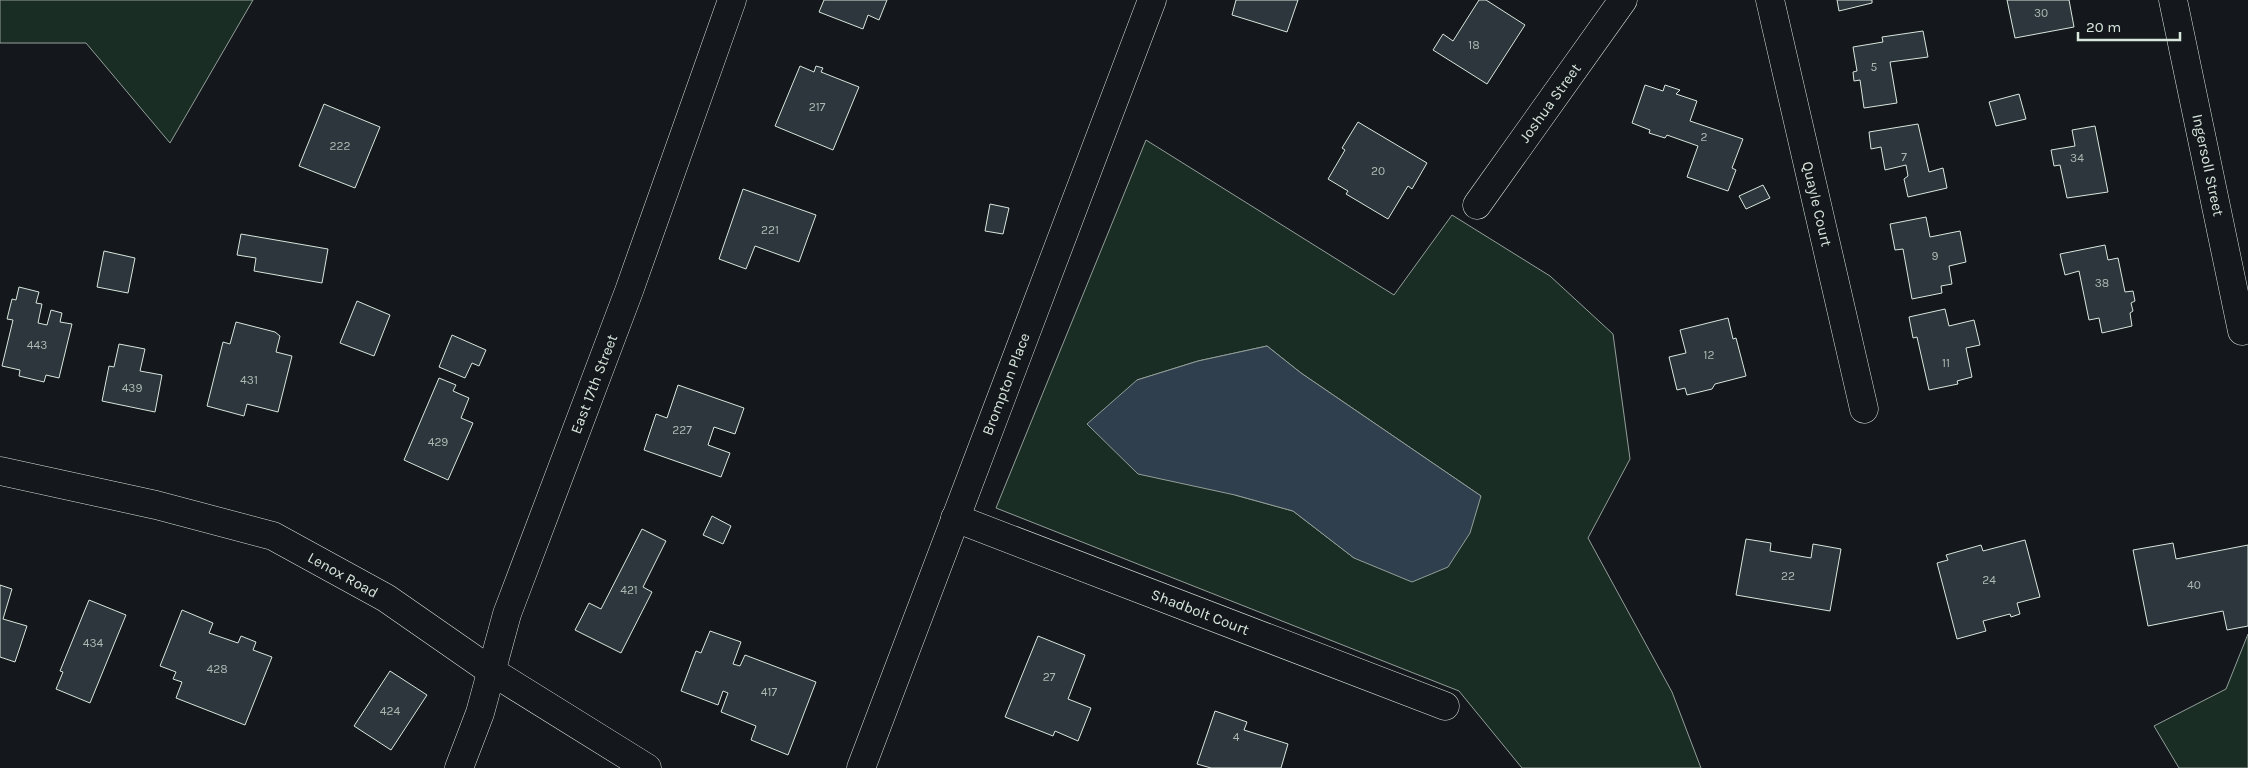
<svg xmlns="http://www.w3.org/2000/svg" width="2248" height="768" font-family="Karla,sans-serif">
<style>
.green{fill:#1a2d24;stroke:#939e99;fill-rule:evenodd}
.water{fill:#2f3f4d;stroke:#939e99}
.building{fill:#2c363c;stroke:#d8e6dc}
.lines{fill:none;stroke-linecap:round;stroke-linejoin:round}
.minor-casing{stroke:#d8e6dc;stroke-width:29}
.tertiary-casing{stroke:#d8e6dc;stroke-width:29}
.minor{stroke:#14181c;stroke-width:28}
.tertiary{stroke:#14181c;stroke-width:28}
.labels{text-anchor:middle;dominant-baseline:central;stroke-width:4;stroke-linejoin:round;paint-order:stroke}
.number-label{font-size:12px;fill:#adbab4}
.street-label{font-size:15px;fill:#d8e6dc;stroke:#14181c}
</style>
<rect width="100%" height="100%" fill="#14181c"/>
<g class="green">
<path d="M0,0h253l-83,143 -84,-100h-86z"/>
<path d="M1146,140l248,155 58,-80 98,61 63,58 17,125 -42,79 84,154 29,76h-179l-63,-77 -463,-183zM1267,346l34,27 180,123 -127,62 -61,-47 -58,-16 -98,-115 61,-19z"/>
<path d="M2248,634v134h-69l-25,-42 72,-37z"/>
</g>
<path class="water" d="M1267,346l34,27 180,123 -11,37 -22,34 -36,15 -58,-24 -61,-47 -58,-16 -97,-21 -51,-50 50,-44 61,-19z"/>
<g class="building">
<path d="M824,0h63l-8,20 -11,-5 -5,14 -44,-17z"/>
<path d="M1236,0h62l-11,32 -55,-17z"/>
<path d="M1479,0h7l39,25 -38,59 -54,-34 10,-16 10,7z"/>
<path d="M1837,0h35v3l-33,8z"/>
<path d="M2007,0h62l5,27 -59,11z"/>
<path d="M1923,31l5,26 -38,5 7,41 -33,5 -4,-28 -6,1 -1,-9 4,-1 -4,-24 30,-5 -1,-5z"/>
<path d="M800,66l14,6 2,-6 7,2 -2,4 38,15 -26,63 -58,-24z"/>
<path d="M1645,85l18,6 2,-6 15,5 -4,4 21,7 -7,20 53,18 -11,29 4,2 -8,21 -41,-14 11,-31 -31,-11 -2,3 -16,-5 1,-3 -18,-7z"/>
<path d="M2019,94l7,25 -30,7 -7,-24z"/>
<path d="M324,104l56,23 -25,61 -56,-22z"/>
<path d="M1358,122l69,41 -15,26 -4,-3 -20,33 -42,-25 2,-3 -20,-12 17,-29 -3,-2z"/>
<path d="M1918,124l11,48 14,-4 4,20 -39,9 -4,-18 4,-3 -2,-11 -21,5 -4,-23 -10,2 -2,-17z"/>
<path d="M2095,126l13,66 -41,6 -7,-33 -6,1 -3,-16 24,-4 -3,-16z"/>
<path d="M1763,185l7,13 -24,11 -7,-13z"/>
<path d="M743,189l73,26 -17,47 -44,-16 -9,23 -27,-10z"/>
<path d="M990,204l19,4 -6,26 -18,-3z"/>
<path d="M1926,217l4,20 30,-6 6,31 -17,4 3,18 -11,2 1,7 -30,6 -9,-50 -8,1 -5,-26z"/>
<path d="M241,234l87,15 -6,34 -68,-12 2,-13 -19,-3z"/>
<path d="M2105,245l3,15 10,-2 7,34 8,-1 2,10 -4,2 2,8 -3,2 2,13 -30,7 -3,-15 -10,2 -10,-49 -14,4 -5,-21z"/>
<path d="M104,251l31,7 -7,35 -31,-6z"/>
<path d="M19,287l20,5 -3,11 6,1 -4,19 9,2 4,-15 11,3 -2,9 12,2 -13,54 -13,-3 -2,7 -25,-6 1,-6 -18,-4 11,-46 -6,-1 5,-20 4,1z"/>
<path d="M357,301l33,14 -16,41 -34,-13z"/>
<path d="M1945,309l4,17 25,-6 6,25 -14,3 6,29 -15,4 1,3 -29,6 -12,-53 -4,1 -4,-21z"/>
<path d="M1728,318l5,21 3,-1 10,38 -31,8 -3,5 -25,6 -2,-7 -8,2 -8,-33 17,-4 -6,-23z"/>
<path d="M236,322l39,10 5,4 -4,16 16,4 -14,56 -31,-8 -3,12 -37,-10 16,-64 7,2z"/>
<path d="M452,335l34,15 -7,16 -7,-3 -7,15 -26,-11z"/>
<path d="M119,344l26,5 -5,22 22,4 -7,37 -53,-11 7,-35 5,1z"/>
<path d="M439,378l17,7 -3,6 16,7 -8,20 12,5 -25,57 -44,-20z"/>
<path d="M678,385l66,23 -9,26 -21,-7 -6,18 22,8 -9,24 -77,-27 12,-36 11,4z"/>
<path d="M712,516l19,10 -8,18 -20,-9z"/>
<path d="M642,529l24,12 -23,46 9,5 -31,61 -46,-23 14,-27 12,6z"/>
<path d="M1746,539l25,4 -1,8 41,7 2,-14 28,5 -11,62 -94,-16z"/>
<path d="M2025,540l15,57 -23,6 3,11 -9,3 -1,-3 -27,7 3,10 -29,8 -20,-76 11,-3 -2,-5 35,-10 2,6z"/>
<path d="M2173,543l3,16 72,-14v81l-21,4 -4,-19 -75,15 -15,-76z"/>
<path d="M0,585l12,4 -9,30 24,7 -12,36 -15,-5z"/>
<path d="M89,600l37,15 -36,88 -34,-14 7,-17 -3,-1z"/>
<path d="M182,610l31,13 -4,10 29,10 3,-7 15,6 -3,8 19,7 -27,68 -69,-27 6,-16 -9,-3 3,-7 -16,-6z"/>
<path d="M710,631l31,11 -8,22 7,2 5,-11 71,27 -28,73 -37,-15 5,-14 -35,-14 7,-19 -5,-2 -5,14 -37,-14 15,-40 5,2z"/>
<path d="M1038,636l47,19 -17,44 23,9 -13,33 -23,-10 -2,5 -48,-19z"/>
<path d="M390,671l37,24 -36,55 -37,-24z"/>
<path d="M1215,711l32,11 -3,8 44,14 -7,24h-70l-14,-4z"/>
</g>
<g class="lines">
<defs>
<g id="minor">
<path d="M1770,0l94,409"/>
<path d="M2173,0l69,331"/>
<path d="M1477,205l146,-205"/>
<path d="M955,518l490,188"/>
<path d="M459,768l21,-55 27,-99 122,-323 103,-291"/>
<path d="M861,768l291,-768"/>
</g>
<path id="tertiary" d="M0,471l156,34 117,31 113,62 105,73 156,97"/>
</defs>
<use href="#minor" class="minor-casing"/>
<use href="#tertiary" class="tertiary-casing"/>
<use href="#minor" class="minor"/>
<use href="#tertiary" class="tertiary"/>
</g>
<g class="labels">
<g class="number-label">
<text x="2041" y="13">30</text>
<text x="1474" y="45">18</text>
<text x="1874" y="67">5</text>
<text x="817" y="107">217</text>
<text x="1704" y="137">2</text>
<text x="340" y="146">222</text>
<text x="1904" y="157">7</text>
<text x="2077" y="158">34</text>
<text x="1378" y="171">20</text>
<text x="770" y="230">221</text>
<text x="1935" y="256">9</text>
<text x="2102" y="283">38</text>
<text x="37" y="345">443</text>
<text x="1709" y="355">12</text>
<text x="1946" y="363">11</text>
<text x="249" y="380">431</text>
<text x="132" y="388">439</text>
<text x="682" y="430">227</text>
<text x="438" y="442">429</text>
<text x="1788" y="576">22</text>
<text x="1989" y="580">24</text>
<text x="2194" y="585">40</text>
<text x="629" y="590">421</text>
<text x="93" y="643">434</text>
<text x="217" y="669">428</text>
<text x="1049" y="677">27</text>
<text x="769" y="692">417</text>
<text x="390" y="711">424</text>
<text x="1236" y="737">4</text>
</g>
<g class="street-label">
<text transform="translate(1550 103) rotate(-54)">Joshua Street</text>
<text transform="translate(2208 165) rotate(78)">Ingersoll Street</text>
<text transform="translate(1817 204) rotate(77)">Quayle Court</text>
<text transform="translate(594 384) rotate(-69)">East 17th Street</text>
<text transform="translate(1006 384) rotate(-69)">Brompton Place</text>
<text transform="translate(343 575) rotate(29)">Lenox Road</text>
<text transform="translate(1200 612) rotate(21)">Shadbolt Court</text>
</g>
</g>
<path d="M2078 32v8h102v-8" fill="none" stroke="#d8e6dc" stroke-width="2.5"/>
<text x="2086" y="32" font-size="15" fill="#d8e6dc" stroke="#14181c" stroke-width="4" paint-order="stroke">20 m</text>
</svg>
